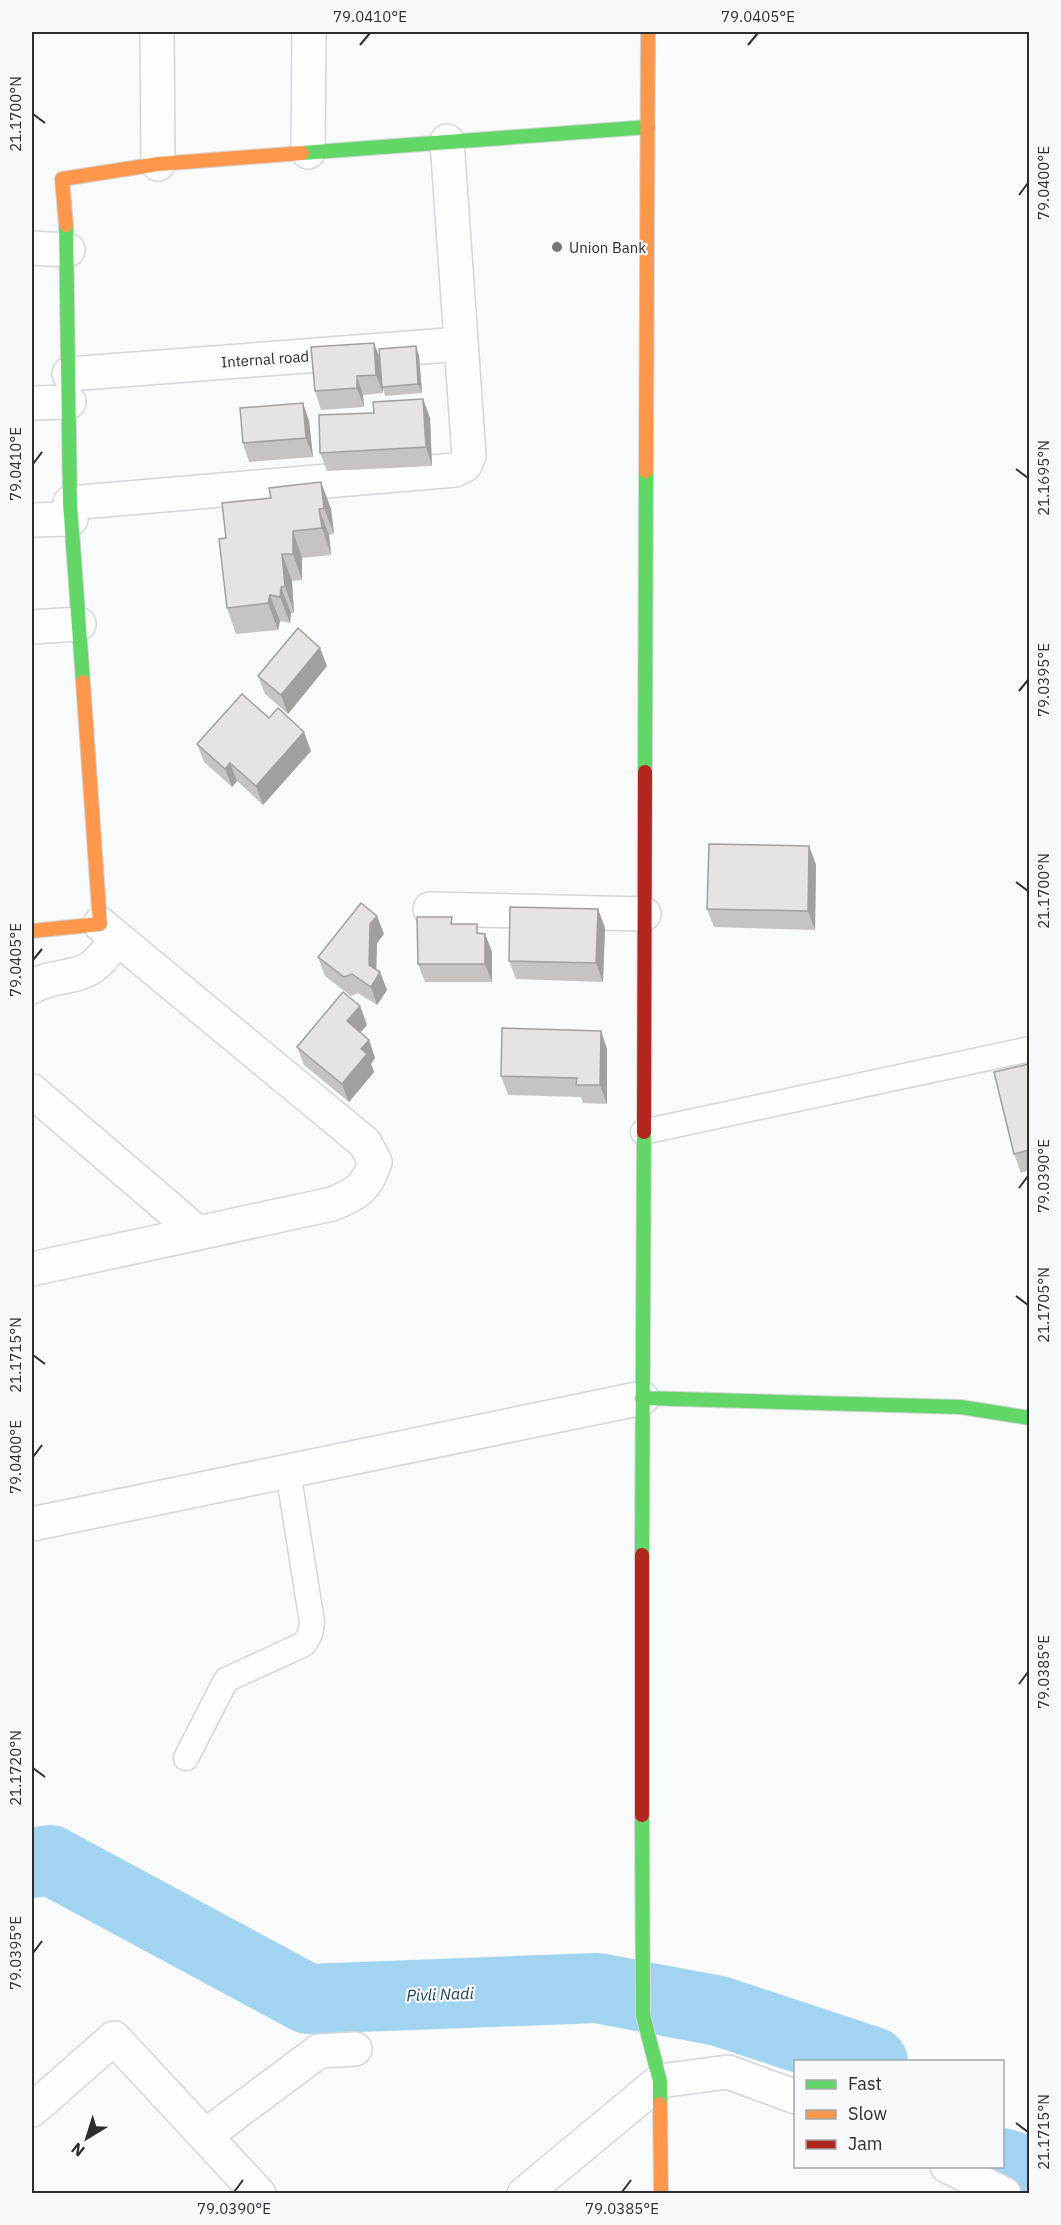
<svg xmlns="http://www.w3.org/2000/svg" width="1061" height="2225" font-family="'IBM Plex Sans',sans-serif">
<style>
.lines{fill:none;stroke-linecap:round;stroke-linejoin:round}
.river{stroke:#a0d4f1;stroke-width:70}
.lane-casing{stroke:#d4d6d9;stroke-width:27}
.street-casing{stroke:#d4d6d9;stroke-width:36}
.fast-casing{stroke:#d4d6d9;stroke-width:16}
.slow-casing{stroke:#d4d6d9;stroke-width:16}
.jam-casing{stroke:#d4d6d9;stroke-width:16}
.lane{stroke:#fefeff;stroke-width:24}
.street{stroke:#fefeff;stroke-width:33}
.fast{stroke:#63d668;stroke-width:14}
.slow{stroke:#ff974d;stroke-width:14}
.jam{stroke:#b3261e;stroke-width:14}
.wall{fill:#c8c3c3}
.shaded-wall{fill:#a29f9f}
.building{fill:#e8e3e3;stroke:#a29f9f;stroke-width:1.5}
.ticks{fill:none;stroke:#2b2d31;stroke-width:2}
.poi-dot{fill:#737578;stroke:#f7f9fd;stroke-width:2}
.labels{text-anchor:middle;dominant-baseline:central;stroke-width:4.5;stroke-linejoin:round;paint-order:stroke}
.poi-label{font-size:15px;fill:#2b2d31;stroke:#f7f9fd;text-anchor:start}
.street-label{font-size:15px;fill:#2b2d31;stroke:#f7f9fd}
.water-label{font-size:16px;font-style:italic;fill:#1a3c4d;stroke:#f7f9fd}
.neatline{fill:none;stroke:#2b2d31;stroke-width:2}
.ticks-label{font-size:15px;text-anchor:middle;fill:#2b2d31}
</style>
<rect width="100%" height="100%" fill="#f8fafc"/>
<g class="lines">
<g class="river">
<path d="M32,1863l18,-3 258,139 289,-11 122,23 154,51"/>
<path d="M1002,2163l28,9"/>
</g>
<defs>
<g id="lane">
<path d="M643,1132l387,-83"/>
<path d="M186,1758l40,-78 78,-36 6,-10 2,-12 -24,-151"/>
</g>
<g id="street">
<path d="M157,32l1,132"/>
<path d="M308,152l1,-120"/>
<path d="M32,248l36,2"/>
<path d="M69,374l392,-30"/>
<path d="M32,403l37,-1"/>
<path d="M70,503l385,-33 10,-5 4,-9 -22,-315"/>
<path d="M32,520l39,-1"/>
<path d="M32,627l47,-3"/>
<path d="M430,909l214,5"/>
<path d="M32,987c17,-11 37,-8 55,-17 12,-6 22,-21 31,-31"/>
<path d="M32,1091l166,142"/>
<path d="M32,1269l300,-65c26,-11 34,-15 43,-42l-10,-19 -265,-219"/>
<path d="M32,1524l610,-126"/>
<path d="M32,2110l82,-72 145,156"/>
<path d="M205,2136l114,-85 36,-2"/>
<path d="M947,2166l57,28"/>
<path d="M524,2194l136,-113 68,-9 68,25"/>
</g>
<g id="fast">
<path d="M302,153l346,-26"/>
<path d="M66,225l4,278 13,179"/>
<path d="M645,772l1,-301"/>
<path d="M642,1398l319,9 69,11"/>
<path d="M642,1555l2,-423"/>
<path d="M642,1815l1,200 17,66v23"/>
</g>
<g id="slow">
<path d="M66,225l-4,-46 96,-15 144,-11"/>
<path d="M646,471l2,-439"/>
<path d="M32,931l68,-7 -17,-242"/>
<path d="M660,2104l1,90"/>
</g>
<g id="jam">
<path d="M644,1132l1,-360"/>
<path d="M642,1815v-260"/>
</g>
</defs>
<use href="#lane" class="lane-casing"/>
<use href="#street" class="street-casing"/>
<use href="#fast" class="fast-casing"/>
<use href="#slow" class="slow-casing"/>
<use href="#jam" class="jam-casing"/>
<use href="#lane" class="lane"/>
<use href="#street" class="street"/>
<use href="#fast" class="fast"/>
<use href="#slow" class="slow"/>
<use href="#jam" class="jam"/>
</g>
<g class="wall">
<path d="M416,346l3,10 3,37 -37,3 -2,-8v5l-20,2 1,12 -43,3 -6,-19 64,-34z"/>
<path d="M423,399l7,19 2,48 -105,5 -7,-18 54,-40z"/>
<path d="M303,403l6,18 4,36 -64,5 -6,-19z"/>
<path d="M321,482l10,27 3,25 -5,1 2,20 -29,3v22l-10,1 2,32h-3l-1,10 -10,-2 -2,9 -42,4 -9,-26 -1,-70z"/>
<path d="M327,666l-39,48 -23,-20 -7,-18z"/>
<path d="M269,718l42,33 -48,54 -26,-24 -5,6 -28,-25 -7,-18z"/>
<path d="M809,846l7,19 -1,65 -101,-3 -7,-18z"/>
<path d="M598,909l7,19 -2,54 -87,-3 -7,-18z"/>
<path d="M454,924l27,10h4l7,18v30h-67l-7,-18z"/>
<path d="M384,934l-7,9 -1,26 4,3 7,18 -10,15 -19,-12 -7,3 -26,-20 -7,-19z"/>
<path d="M360,1006l7,19 -7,7 9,8 6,18 -4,6 3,8 -25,30 -45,-37 -7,-18z"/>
<path d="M601,1031l6,18v55l-24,-1 -2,-6 -73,-2 -7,-19z"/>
<path d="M1029,1064v106l-8,3 -7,-19z"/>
</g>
<g class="shaded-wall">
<path d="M374,343l7,18 2,32 -7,-18z"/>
<path d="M416,346l3,10 3,37 -4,-9z"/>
<path d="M357,376l6,19 1,12 -7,-19z"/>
<path d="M423,399l7,19 2,48 -6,-19z"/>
<path d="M303,403l6,18 4,36 -7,-19z"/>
<path d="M321,482l10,27 3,25 -10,-26z"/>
<path d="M319,509l10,26 2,20 -9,-27z"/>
<path d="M293,531l9,27v22l-9,-26z"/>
<path d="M282,554l10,27 2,32 -9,-27z"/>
<path d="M281,587l10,26 -1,10 -10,-26z"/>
<path d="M270,595l10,26 -2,9 -10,-27z"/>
<path d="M320,648l7,18 -39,48 -7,-19z"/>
<path d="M304,732l7,19 -48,54 -7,-19z"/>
<path d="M230,763l7,18 -5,6 -7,-18z"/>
<path d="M809,846l7,19 -1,65 -7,-19z"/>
<path d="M598,909l7,19 -2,54 -7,-19z"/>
<path d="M377,916l7,18 -7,9 -1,35 4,-6 7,18 -10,15 -6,-18 -2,-22 1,-41z"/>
<path d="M485,934l7,18v30l-7,-18z"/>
<path d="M360,1006l7,19 -13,15 -7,-19z"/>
<path d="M601,1031l6,18v55l-7,-19z"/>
<path d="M369,1040l6,18 -4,6 3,8 -25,30 -7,-18 19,-35z"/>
</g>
<g class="building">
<path d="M374,343l2,32 -19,1v12l-42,3 -4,-44z"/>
<path d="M416,346l2,38 -36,3 -3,-38z"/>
<path d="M423,399l3,48 -106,6 -1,-38 55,-2 -1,-11z"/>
<path d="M303,403l3,35 -63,5 -3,-35z"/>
<path d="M321,482l3,26 -5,1 3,19 -29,3v23h-11l3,32 -4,1 -1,10 -10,-2 -2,8 -41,5 -8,-69 7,-1 -4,-35 49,-5 -2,-10z"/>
<path d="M298,628l22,20 -39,47 -23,-19z"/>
<path d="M242,694l27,24 9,-10 26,24 -48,54 -26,-23 -5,6 -28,-25z"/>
<path d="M709,844l100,2 -1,65 -101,-2z"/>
<path d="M361,903l16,13 -7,8 -1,41 11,7 -9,15 -19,-13 -8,3 -26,-20z"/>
<path d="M510,907l88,2 -2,54 -87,-2z"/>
<path d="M417,917h35l-1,7h26v9l8,1v30h-67z"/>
<path d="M343,992l17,14 -13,15 22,19 -8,9 6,5 -25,30 -45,-37z"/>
<path d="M502,1028l99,3 -1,54h-24l1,-7 -76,-2z"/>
<path d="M1029,1064v86l-15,4 -20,-82z"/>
</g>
<path class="ticks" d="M360,45l10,-12M748,45l10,-12M33,114l12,9M1019,195l9,-12M33,464l9,-12M1016,469l12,9M1019,691l9,-11M1016,882l12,9M33,960l9,-11M1019,1188l9,-12M1016,1296l12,9M33,1355l12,9M33,1457l9,-12M1019,1684l9,-12M33,1768l12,9M33,1953l9,-12M1016,2123l12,9M234,2192l9,-12M622,2192l9,-12"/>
<circle class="poi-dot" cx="557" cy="247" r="6"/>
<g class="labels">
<g class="poi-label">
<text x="569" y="247">Union Bank</text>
</g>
<g class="street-label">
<text transform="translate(265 359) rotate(-4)">Internal road</text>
</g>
<g class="water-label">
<text transform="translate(440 1994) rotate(-2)">Pivli Nadi</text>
</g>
</g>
<rect width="1061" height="2225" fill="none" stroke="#f7f9fd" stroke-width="66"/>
<rect x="794" y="2060" width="210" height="108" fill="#f7f9fd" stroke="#a5a7ab" stroke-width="1.5"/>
<rect x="806" y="2080" width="30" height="9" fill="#63d668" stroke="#a5a7ab" stroke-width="1.5"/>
<text x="848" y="2090" font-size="18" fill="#2b2d31">Fast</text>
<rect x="806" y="2110" width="30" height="9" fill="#ff974d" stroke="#a5a7ab" stroke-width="1.5"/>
<text x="848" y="2120" font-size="18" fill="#2b2d31">Slow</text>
<rect x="806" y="2140" width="30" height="9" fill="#b3261e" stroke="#a5a7ab" stroke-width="1.5"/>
<text x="848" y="2150" font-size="18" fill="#2b2d31">Jam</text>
<g transform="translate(87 2138) rotate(218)" stroke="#f7f9fd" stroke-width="4.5" paint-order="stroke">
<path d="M0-4.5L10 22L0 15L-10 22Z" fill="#2b2d31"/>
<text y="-9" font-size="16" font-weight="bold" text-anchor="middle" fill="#2b2d31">N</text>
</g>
<rect x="33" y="33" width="995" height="2159" class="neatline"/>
<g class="ticks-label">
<text x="370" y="22">79.0410°E</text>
<text x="758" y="22">79.0405°E</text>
<text transform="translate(16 114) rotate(-90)" y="5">21.1700°N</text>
<text transform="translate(1044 183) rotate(-90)" y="5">79.0400°E</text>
<text transform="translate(16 464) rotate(-90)" y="5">79.0410°E</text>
<text transform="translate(1044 478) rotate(-90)" y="5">21.1695°N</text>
<text transform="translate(1044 680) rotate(-90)" y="5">79.0395°E</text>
<text transform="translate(1044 891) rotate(-90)" y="5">21.1700°N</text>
<text transform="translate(16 960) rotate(-90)" y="5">79.0405°E</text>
<text transform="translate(1044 1176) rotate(-90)" y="5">79.0390°E</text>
<text transform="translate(1044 1305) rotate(-90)" y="5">21.1705°N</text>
<text transform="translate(16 1355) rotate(-90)" y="5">21.1715°N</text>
<text transform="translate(16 1457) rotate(-90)" y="5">79.0400°E</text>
<text transform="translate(1044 1672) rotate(-90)" y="5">79.0385°E</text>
<text transform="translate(16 1768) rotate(-90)" y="5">21.1720°N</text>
<text transform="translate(16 1953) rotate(-90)" y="5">79.0395°E</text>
<text transform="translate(1044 2132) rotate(-90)" y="5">21.1715°N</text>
<text x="234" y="2214">79.0390°E</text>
<text x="622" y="2214">79.0385°E</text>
</g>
</svg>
